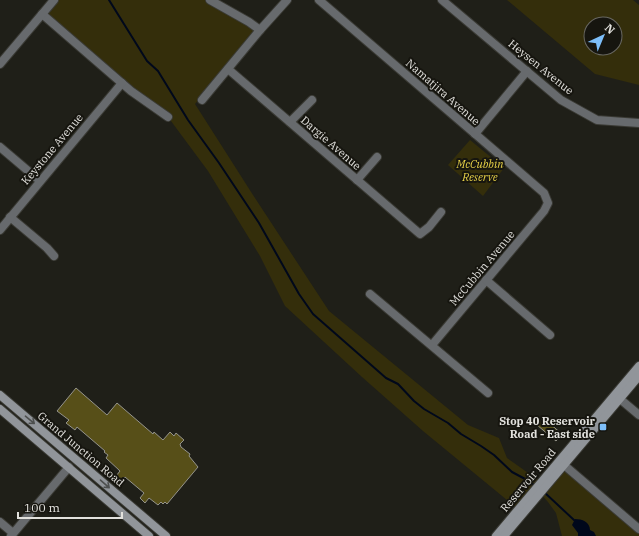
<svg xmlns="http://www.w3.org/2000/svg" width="639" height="536" font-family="'IBM Plex Serif',serif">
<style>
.green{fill:#342e0b;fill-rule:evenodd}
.water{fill:#00081b}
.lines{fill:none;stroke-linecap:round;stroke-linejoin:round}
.stream{stroke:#00081b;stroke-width:2}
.building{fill:#574f18;stroke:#94938b}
.minor-casing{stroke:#3a3a34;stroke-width:10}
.secondary-casing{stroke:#3a3a34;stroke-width:10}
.minor{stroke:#676a6d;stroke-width:8}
.secondary{stroke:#91959a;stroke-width:8}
.oneway{stroke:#4d4f4e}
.poi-dot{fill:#7dbef9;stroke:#16150f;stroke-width:1.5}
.labels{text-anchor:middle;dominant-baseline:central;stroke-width:4;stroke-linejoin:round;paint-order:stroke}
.street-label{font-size:11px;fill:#e2e1dd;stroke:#16150f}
.park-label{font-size:11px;font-style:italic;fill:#e6d047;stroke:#16150f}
.poi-label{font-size:11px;font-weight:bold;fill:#e2e1dd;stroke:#16150f;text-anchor:end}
</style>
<rect width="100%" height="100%" fill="#1f1f18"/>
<g class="green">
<path d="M54,0h151l44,22 11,8 -65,74 58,91 76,116 139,114 31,13 8,20 34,24 -23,27 -95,-78 -61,-54 -77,-71 -25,-50 -52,-85 -40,-54 -126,-103z"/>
<path d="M507,0h126l6,5v80l-44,-11zM591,24h24v24h-24z"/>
<path d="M470,140l34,28 -21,28 -35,-31z"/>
<path d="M564,465l75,64v7h-77l-6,-23 -8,-11 -8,-9z"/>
</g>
<path class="water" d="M575,519c7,0 15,3 15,11l4,2 2,4h-18v-3l-6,-8z"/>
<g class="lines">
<g class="stream">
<path d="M109,0l38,61 11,10 30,49 31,43 40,60 40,71 14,20 73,64 12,6 16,17 10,8 24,14 13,11 20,12 13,9 18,17 15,8 9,6"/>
<path d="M544,492l30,28"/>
</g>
</g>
<g class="building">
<path d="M76,388l31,27 10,-12 36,31 1,-2 9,8 7,-8 4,4 2,-3 8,7 -4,4 1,3 9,7 -1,2 9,11 -31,37 -2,-2 -2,2 -2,-2 -3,3 -9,-7 -4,5 -5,-5 4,-5 -19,-16 -3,4 -6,-5 4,-5 -14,-13 2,-3 -4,-3 1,-1 -28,-24 -2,3 -9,-7 3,-3 -12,-9z"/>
<path d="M543,418l19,16 -6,7 -19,-16z"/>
</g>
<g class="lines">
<defs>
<g id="minor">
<path d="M210,0l39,22 11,8"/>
<path d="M319,0l225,193 4,10 -4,8 -112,134"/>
<path d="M442,0l119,100 36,20 42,3"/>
<path d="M42,14l89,77 37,26"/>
<path d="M0,64l54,-64"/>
<path d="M228,69l192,165 9,-7 12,-15"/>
<path d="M202,100l58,-70 27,-30"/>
<path d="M290,122l22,-22"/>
<path d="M475,134l52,-63"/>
<path d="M0,147l40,34"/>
<path d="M357,180l20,-23"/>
<path d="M10,217l37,31 7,8"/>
<path d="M0,230l122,-147"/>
<path d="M486,280l64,55"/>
<path d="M370,294l118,99"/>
<path d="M620,399l19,16"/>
<path d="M564,465l75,64"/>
<path d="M0,522l13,11"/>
<path d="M11,536l58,-69"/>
</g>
<g id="secondary">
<path d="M0,395l166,141"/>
<path d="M0,409l149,127"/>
<path d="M496,536l143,-170"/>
<path d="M504,536l135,-160"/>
</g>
</defs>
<use href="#minor" class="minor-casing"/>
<use href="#secondary" class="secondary-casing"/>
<use href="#minor" class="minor"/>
<use href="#secondary" class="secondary"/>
</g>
<defs><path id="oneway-shaft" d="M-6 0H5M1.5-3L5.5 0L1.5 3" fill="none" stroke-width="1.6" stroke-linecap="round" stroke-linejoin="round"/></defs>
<g class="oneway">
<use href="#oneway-shaft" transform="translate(30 420) rotate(40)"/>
<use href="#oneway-shaft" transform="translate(105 484) rotate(41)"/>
</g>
<rect class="poi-dot" x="599" y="423" width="8" height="8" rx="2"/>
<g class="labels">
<g class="street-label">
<text transform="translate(541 67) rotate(39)">Heysen Avenue</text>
<text transform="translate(443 92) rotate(41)">Namatjira Avenue</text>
<text transform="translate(331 143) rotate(41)">Dargie Avenue</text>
<text transform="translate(52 149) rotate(-50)">Keystone Avenue</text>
<text transform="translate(482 268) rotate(-50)">McCubbin Avenue</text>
<text transform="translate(81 449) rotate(40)">Grand Junction Road</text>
<text transform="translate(528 480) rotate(-50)">Reservoir Road</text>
</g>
<g class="park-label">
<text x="480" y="164">McCubbin<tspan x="480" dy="13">Reserve</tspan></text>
</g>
<g class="poi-label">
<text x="595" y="421">Stop 40 Reservoir<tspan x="595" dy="13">Road - East side</tspan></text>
</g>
</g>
<g transform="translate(603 36) rotate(44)"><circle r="19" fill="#16150f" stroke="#686761"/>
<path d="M0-3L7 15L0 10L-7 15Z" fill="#7dbef9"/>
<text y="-6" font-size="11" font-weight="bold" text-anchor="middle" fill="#e2e1dd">N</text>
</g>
<path d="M18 512v6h104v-6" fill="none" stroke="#e2e1dd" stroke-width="2"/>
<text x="24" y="512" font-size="12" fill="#e2e1dd" stroke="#16150f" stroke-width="3" paint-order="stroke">100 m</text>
</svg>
